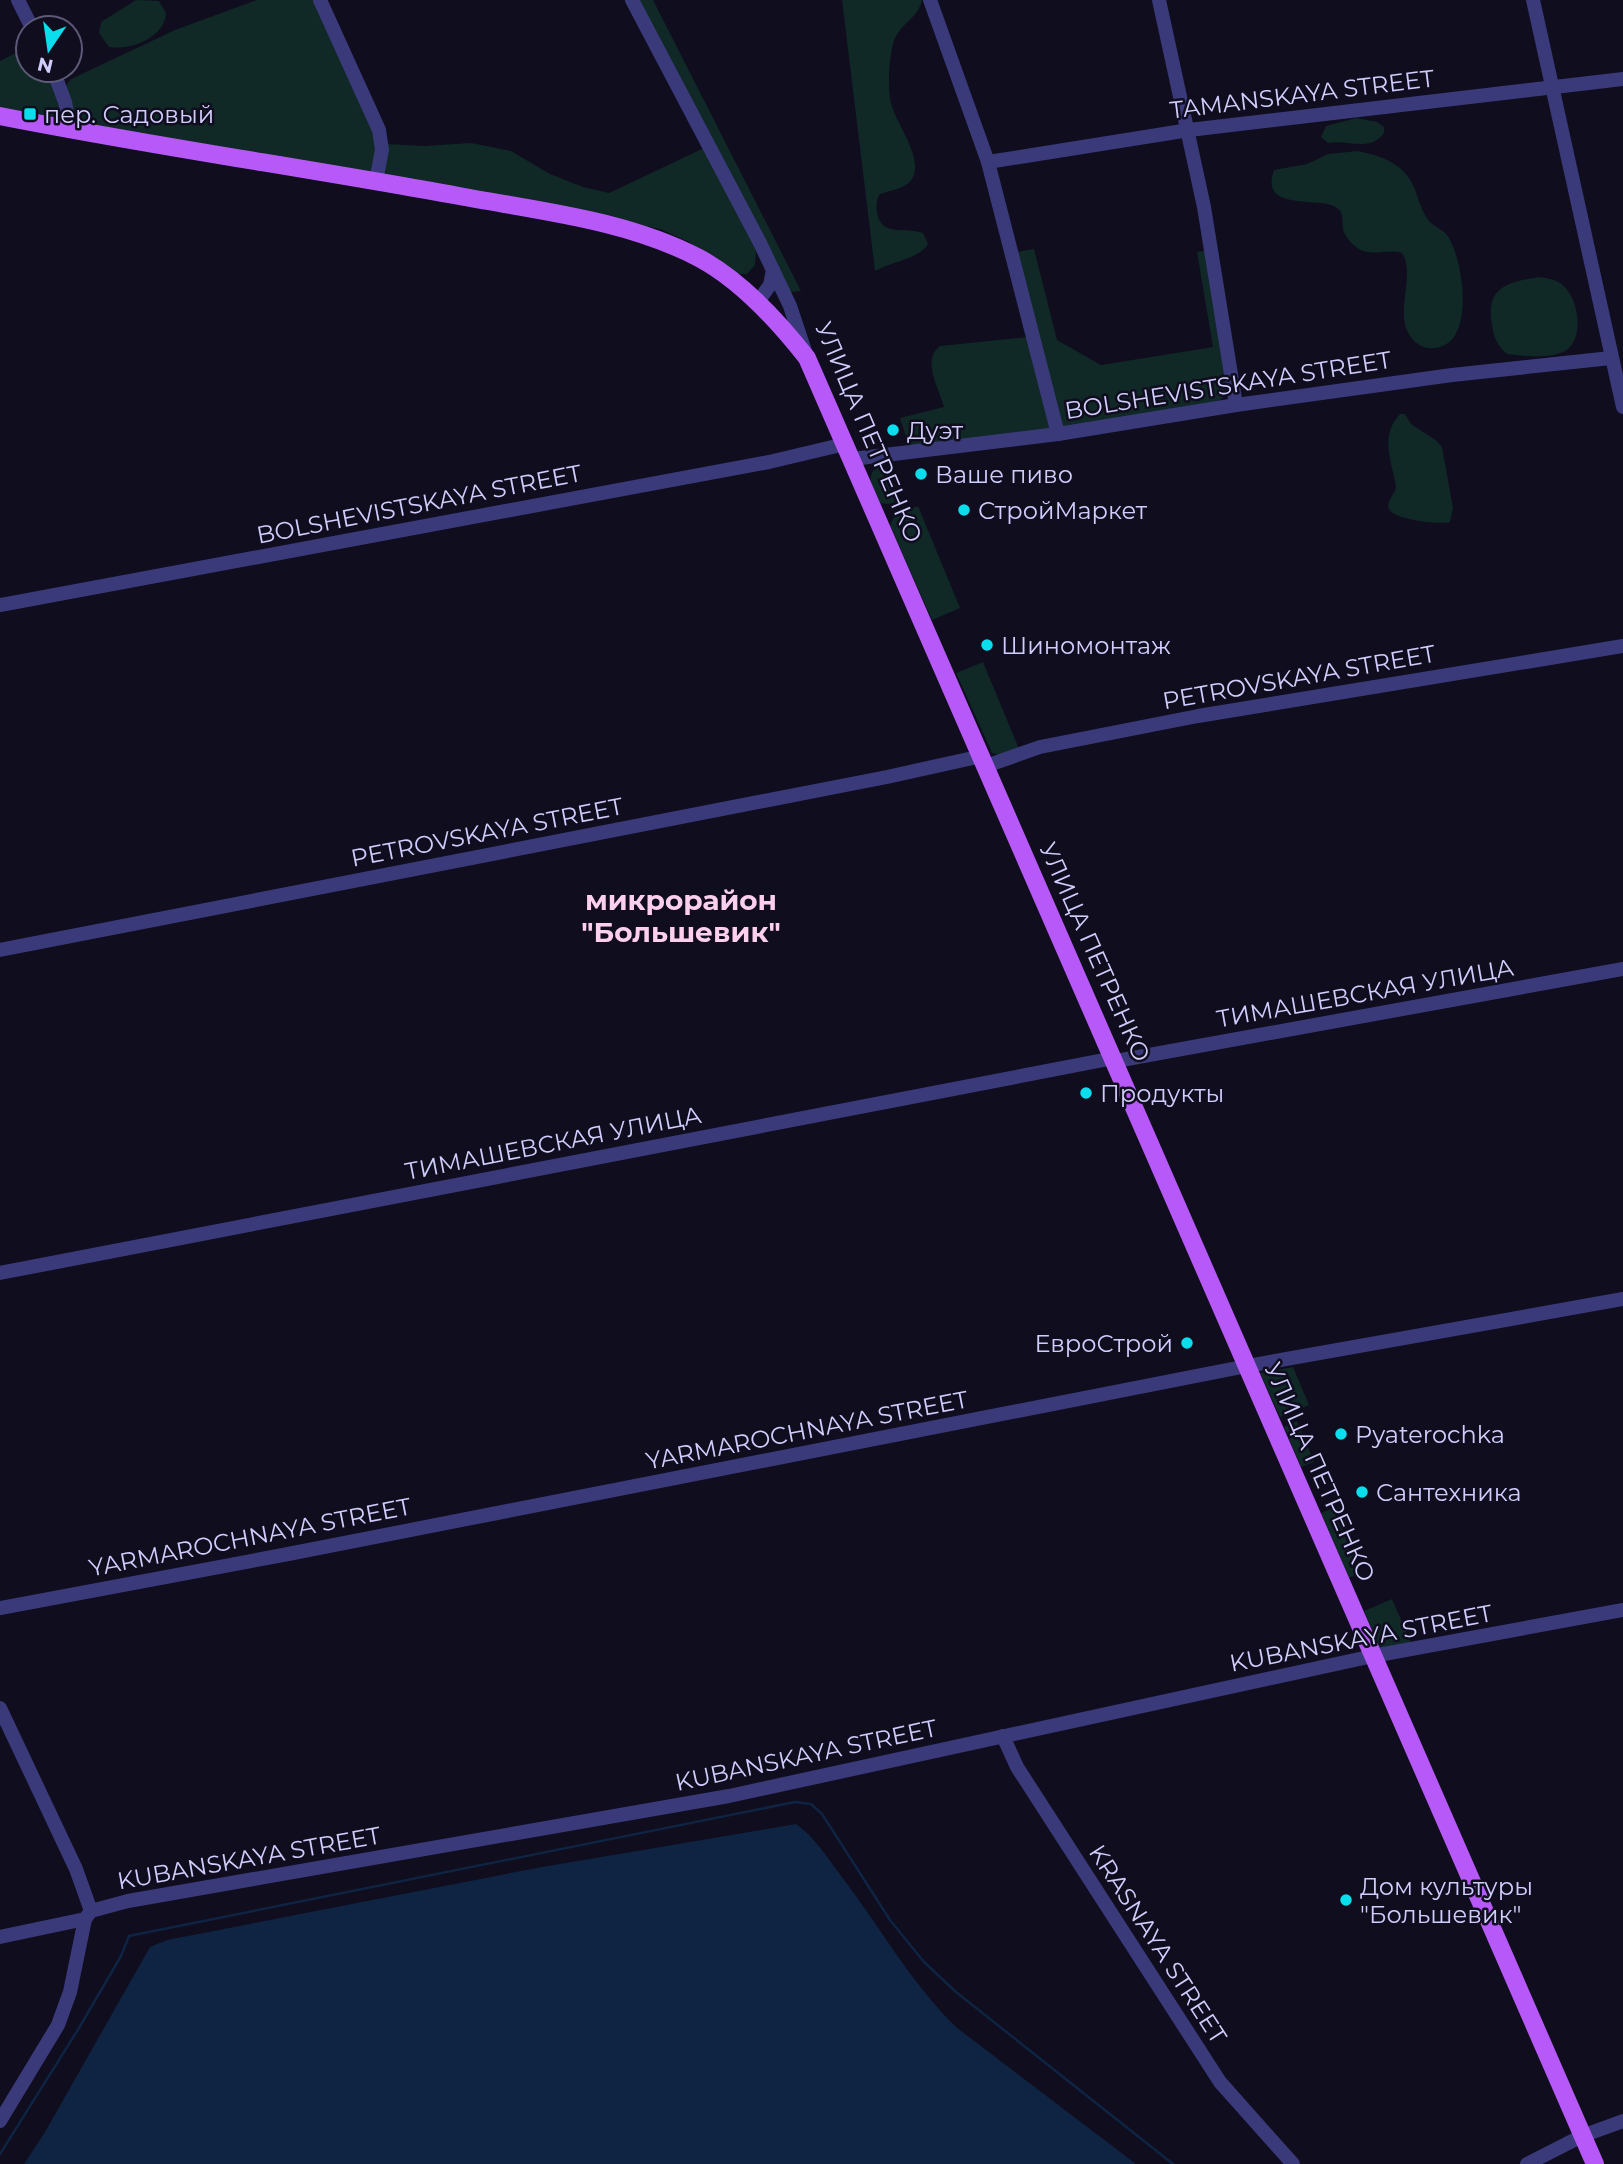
<svg xmlns="http://www.w3.org/2000/svg" width="1623" height="2164" font-family="Montserrat,sans-serif">
<style>
.green{fill:#102826}
.water{fill:#0e2442}
.lines{fill:none;stroke-linecap:round;stroke-linejoin:round}
.stream{stroke:#0e2442;stroke-width:2.5}
.minor{stroke:#3a3a7b;stroke-width:14}
.major{stroke:#b759f8;stroke-width:18}
.poi-dot{fill:#0addeb;stroke:#0f0d1e;stroke-width:2.5}
.labels{text-anchor:middle;dominant-baseline:central;stroke-width:5;stroke-linejoin:round;paint-order:stroke}
.street-label{font-size:24px;fill:#d0cdfd;stroke:#0f0d1e}
.poi-label{font-size:24px;fill:#d0cdfd;stroke:#0f0d1e;text-anchor:start}
.quarter-label{font-size:28px;font-weight:bold;fill:#fdcfee;stroke:#0f0d1e}
</style>
<rect width="100%" height="100%" fill="#0f0d1e"/>
<g class="green">
<path d="M136,0l23,1 7,12c-1,24 -35,38 -57,34l-10,-14 2,-11z"/>
<path d="M257,0h58l63,140 -5,33 -299,-50 -9,-36 6,-8 104,-49z"/>
<path d="M639,0h14l148,291 -11,1z"/>
<path d="M842,0h80c-5,22 -26,23 -30,49 -3,15 -4,34 -2,49 3,24 35,58 22,81 -6,10 -23,11 -33,16 -2,6 -3,10 -2,17 4,26 28,14 46,21l5,11c-9,15 -37,18 -53,27z"/>
<path d="M22,50l6,1v19h20l4,8 10,43 -62,-13v-47z"/>
<path d="M1356,118l21,4 7,5v6c-15,20 -36,6 -56,10l-7,-6 5,-11z"/>
<path d="M471,143l40,8 39,23 33,13 26,6 95,-45 52,102 -1,15 -8,9h-10l-48,-32 -29,-13 -130,-27 -146,-27 3,-31 37,2z"/>
<path d="M1358,151c23,5 46,12 56,36 4,11 8,25 15,34 6,7 15,8 20,17 15,25 27,109 -16,110 -9,1 -18,-4 -23,-12 -16,-23 6,-62 -8,-83 -14,-5 -29,4 -43,-4 -5,-3 -13,-11 -15,-17 -4,-11 3,-22 -13,-27 -22,-7 -71,4 -57,-35l33,-6 21,-10z"/>
<path d="M1034,249l23,91 44,25 112,-18 -16,-95 11,-2 19,143 -9,9 -157,27 -45,-177z"/>
<path d="M1539,277c7,1 15,2 21,6 18,12 25,51 8,66 -14,11 -44,7 -61,5 -10,-9 -13,-16 -15,-29 -7,-38 16,-43 47,-48z"/>
<path d="M1029,337l24,93 -144,17 -9,-29 44,-11c-5,-19 -23,-47 -4,-61z"/>
<path d="M1400,414h5l6,10 26,17 5,6 11,61 -3,14c-10,3 -56,-2 -61,-13 -3,-8 5,-14 7,-21 -3,-26 -18,-50 4,-74z"/>
<path d="M880,466l15,36 -7,2 -9,-1 -9,-21 2,-10z"/>
<path d="M918,506l42,102 -28,12 -42,-95 5,-10z"/>
<path d="M983,662l36,87 -19,6 -8,-2 -36,-80z"/>
<path d="M1293,1367l16,38 -29,12 -20,-44z"/>
<path d="M1297,1421l17,41 -13,5 -17,-40z"/>
<path d="M1333,1508l27,65 -11,5 -28,-65z"/>
<path d="M1392,1599l19,44 -31,5 -16,-37z"/>
</g>
<path class="water" d="M796,1824c19,13 31,34 46,53 38,50 69,106 114,150l180,137h-1112l21,-32 105,-185 17,-7 375,-73z"/>
<g class="lines">
<path class="stream" d="M0,2154l79,-126 42,-72 8,-20 666,-134 16,2 11,10 68,106 34,42 32,30 217,172"/>
<g class="minor">
<path d="M18,0l14,28"/>
<path d="M320,0l59,130 3,20 -6,31"/>
<path d="M632,0l128,243 30,63 16,48"/>
<path d="M930,0l58,162 70,272"/>
<path d="M1159,0l45,207 32,198"/>
<path d="M1533,0l90,407"/>
<path d="M53,70l12,32 5,28"/>
<path d="M988,162l201,-32 434,-51"/>
<path d="M757,303l13,-18 3,-15"/>
<path d="M852,459l206,-25 178,-29 216,-30 159,-17"/>
<path d="M0,605l769,-143 76,-18"/>
<path d="M986,766l54,-19 158,-31 425,-70"/>
<path d="M0,950l887,-173 95,-21"/>
<path d="M1116,1061l507,-92"/>
<path d="M0,1273l1114,-215"/>
<path d="M0,1608l283,-53 964,-189 376,-67"/>
<path d="M0,1708l76,161 15,42"/>
<path d="M1003,1736l14,31 203,315 73,82"/>
<path d="M0,1937l85,-18 6,-8 37,-10 601,-105 644,-140 250,-46"/>
<path d="M0,2121l58,-96 12,-33 15,-73"/>
<path d="M1527,2164l55,-28 41,-15"/>
</g>
<path class="major" d="M0,116c152,30 306,52 459,80 80,15 168,24 240,62 43,23 79,63 108,100l788,1806"/>
</g>
<g class="poi-dot">
<rect x="23" y="107" width="14" height="14" rx="3.5"/>
<circle cx="893" cy="430" r="7"/>
<circle cx="921" cy="474" r="7"/>
<circle cx="964" cy="510" r="7"/>
<circle cx="987" cy="645" r="7"/>
<circle cx="1086" cy="1093" r="7"/>
<circle cx="1187" cy="1343" r="7"/>
<circle cx="1341" cy="1434" r="7"/>
<circle cx="1362" cy="1492" r="7"/>
<circle cx="1346" cy="1900" r="7"/>
</g>
<g class="labels">
<g class="street-label">
<text transform="translate(1302 94) rotate(-7)">TAMANSKAYA STREET</text>
<text transform="translate(1228 385) rotate(-9)">BOLSHEVISTSKAYA STREET</text>
<text transform="translate(869 432) rotate(67)">УЛИЦА ПЕТРЕНКО</text>
<text transform="translate(419 504) rotate(-11)">BOLSHEVISTSKAYA STREET</text>
<text transform="translate(1299 677) rotate(-10)">PETROVSKAYA STREET</text>
<text transform="translate(487 832) rotate(-11)">PETROVSKAYA STREET</text>
<text transform="translate(1095 952) rotate(66)">УЛИЦА ПЕТРЕНКО</text>
<text transform="translate(1365 993) rotate(-10)">ТИМАШЕВСКАЯ УЛИЦА</text>
<text transform="translate(553 1143) rotate(-11)">ТИМАШЕВСКАЯ УЛИЦА</text>
<text transform="translate(807 1430) rotate(-11)">YARMAROCHNAYA STREET</text>
<text transform="translate(1320 1472) rotate(66)">УЛИЦА ПЕТРЕНКО</text>
<text transform="translate(250 1537) rotate(-11)">YARMAROCHNAYA STREET</text>
<text transform="translate(1361 1638) rotate(-11)">KUBANSKAYA STREET</text>
<text transform="translate(806 1755) rotate(-12)">KUBANSKAYA STREET</text>
<text transform="translate(249 1858) rotate(-10)">KUBANSKAYA STREET</text>
<text transform="translate(1158 1944) rotate(57)">KRASNAYA STREET</text>
</g>
<g class="poi-label">
<text x="44" y="114">пер. Садовый</text>
<text x="907" y="430">Дуэт</text>
<text x="935" y="474">Ваше пиво</text>
<text x="978" y="510">СтройМаркет</text>
<text x="1001" y="645">Шиномонтаж</text>
<text x="1100" y="1093">Продукты</text>
<text x="1173" y="1343" text-anchor="end">ЕвроСтрой</text>
<text x="1355" y="1434">Pyaterochka</text>
<text x="1376" y="1492">Сантехника</text>
<text x="1360" y="1886">Дом культуры<tspan x="1360" dy="28">"Большевик"</tspan></text>
</g>
<g class="quarter-label">
<text x="681" y="900">микрорайон<tspan x="681" dy="32">"Большевик"</tspan></text>
</g>
</g>
<g transform="translate(49 49) rotate(193)"><circle r="33" fill="#0f0d1e" stroke="#5c5a77" stroke-width="2"/>
<path d="M0-5L12 26L0 18L-12 26Z" fill="#0addeb"/>
<text y="-10" font-size="19" font-weight="bold" text-anchor="middle" fill="#d0cdfd">N</text>
</g>
</svg>
